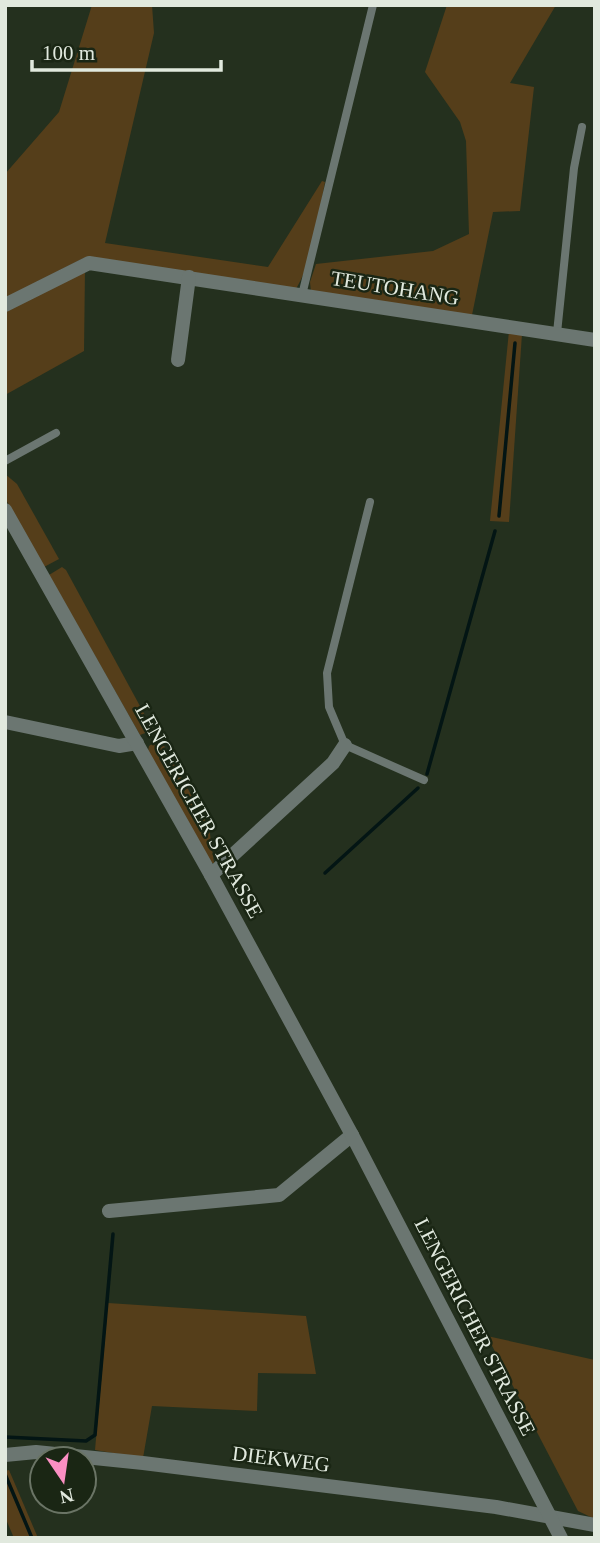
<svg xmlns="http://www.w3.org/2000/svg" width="600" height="1543" font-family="Georgia,serif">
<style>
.green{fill:#553e1a}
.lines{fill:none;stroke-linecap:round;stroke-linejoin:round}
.stream{stroke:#031514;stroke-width:3.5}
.service{stroke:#6b7671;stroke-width:8}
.minor{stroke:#6b7671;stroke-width:14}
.tertiary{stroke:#6b7671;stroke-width:14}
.labels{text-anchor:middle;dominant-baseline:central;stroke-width:5;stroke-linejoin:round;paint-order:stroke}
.street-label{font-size:21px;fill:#e1e9de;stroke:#1a2614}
</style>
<rect width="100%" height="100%" fill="#24301e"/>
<g class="green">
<path d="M92,5h60l2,28 -49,210 163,24 54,-86 3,1c-7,35 -11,76 -29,107l-212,-31 -79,40v-124l54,-62z"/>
<path d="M447,5h109l-46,78 24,4 -14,124 -27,1 -21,103 -161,-23 -1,-10 6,-18 117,-13 36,-17 -3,-93 -6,-19 -35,-50z"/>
<path d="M85,268l-1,83 -79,44v-83z"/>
<path d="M509,331l13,3 -13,188 -19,-1z"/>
<path d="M5,474l12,10 42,75 -15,8 -39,-69z"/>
<path d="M62,567l4,3 87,160 -13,5 -91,-160z"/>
<path d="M157,741l5,1 47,85 5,36h-4l-62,-112 1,-5z"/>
<path d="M108,1303l198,13 10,58 -58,-1 -1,38 -105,-5 -9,52 -48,-8z"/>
<path d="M487,1336l108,24v159l-17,-8z"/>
<path d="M9,1470l29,68h-24l-9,-21v-46z"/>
</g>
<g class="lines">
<g class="stream">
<path d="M499,516l16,-173"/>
<path d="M427,774l68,-243"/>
<path d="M325,873l93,-85"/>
<path d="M5,1437l81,4 9,-6 18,-201"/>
<path d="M5,1474l27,64"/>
</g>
<g class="service">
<path d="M302,295l71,-290"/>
<path d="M557,333l17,-165 8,-41"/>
<path d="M5,461l51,-28"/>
<path d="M370,502l-43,171 2,34 16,38 79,35"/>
</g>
<g class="minor">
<path d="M5,305l84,-42 506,77"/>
<path d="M178,360l11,-83"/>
<path d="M5,722l114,24 18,-3"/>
<path d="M211,875l122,-112 12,-18"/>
<path d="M109,1211l170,-16 73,-60"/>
<path d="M5,1455l31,-3 107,11 353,44 99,18"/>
</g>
<path class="tertiary" d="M5,510l206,365 141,260 209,403"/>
</g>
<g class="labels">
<g class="street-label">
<text transform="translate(395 288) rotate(9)">TEUTOHANG</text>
<text transform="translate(199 811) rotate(61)">LENGERICHER STRASSE</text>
<text transform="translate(475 1327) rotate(63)">LENGERICHER STRASSE</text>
<text transform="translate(281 1459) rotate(7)">DIEKWEG</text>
</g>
</g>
<rect width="600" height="1543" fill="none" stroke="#e1e9de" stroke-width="14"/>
<g transform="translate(63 1480) rotate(167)"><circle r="33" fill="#1a2614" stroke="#6a7465" stroke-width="2"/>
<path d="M0-5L12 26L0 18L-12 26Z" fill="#fb8fc3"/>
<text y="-10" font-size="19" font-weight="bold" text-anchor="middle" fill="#e1e9de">N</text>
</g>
<path d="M32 60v10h189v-10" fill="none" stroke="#e1e9de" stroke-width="3.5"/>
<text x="42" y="60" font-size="21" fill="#e1e9de" stroke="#1a2614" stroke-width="5" paint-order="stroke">100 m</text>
</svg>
